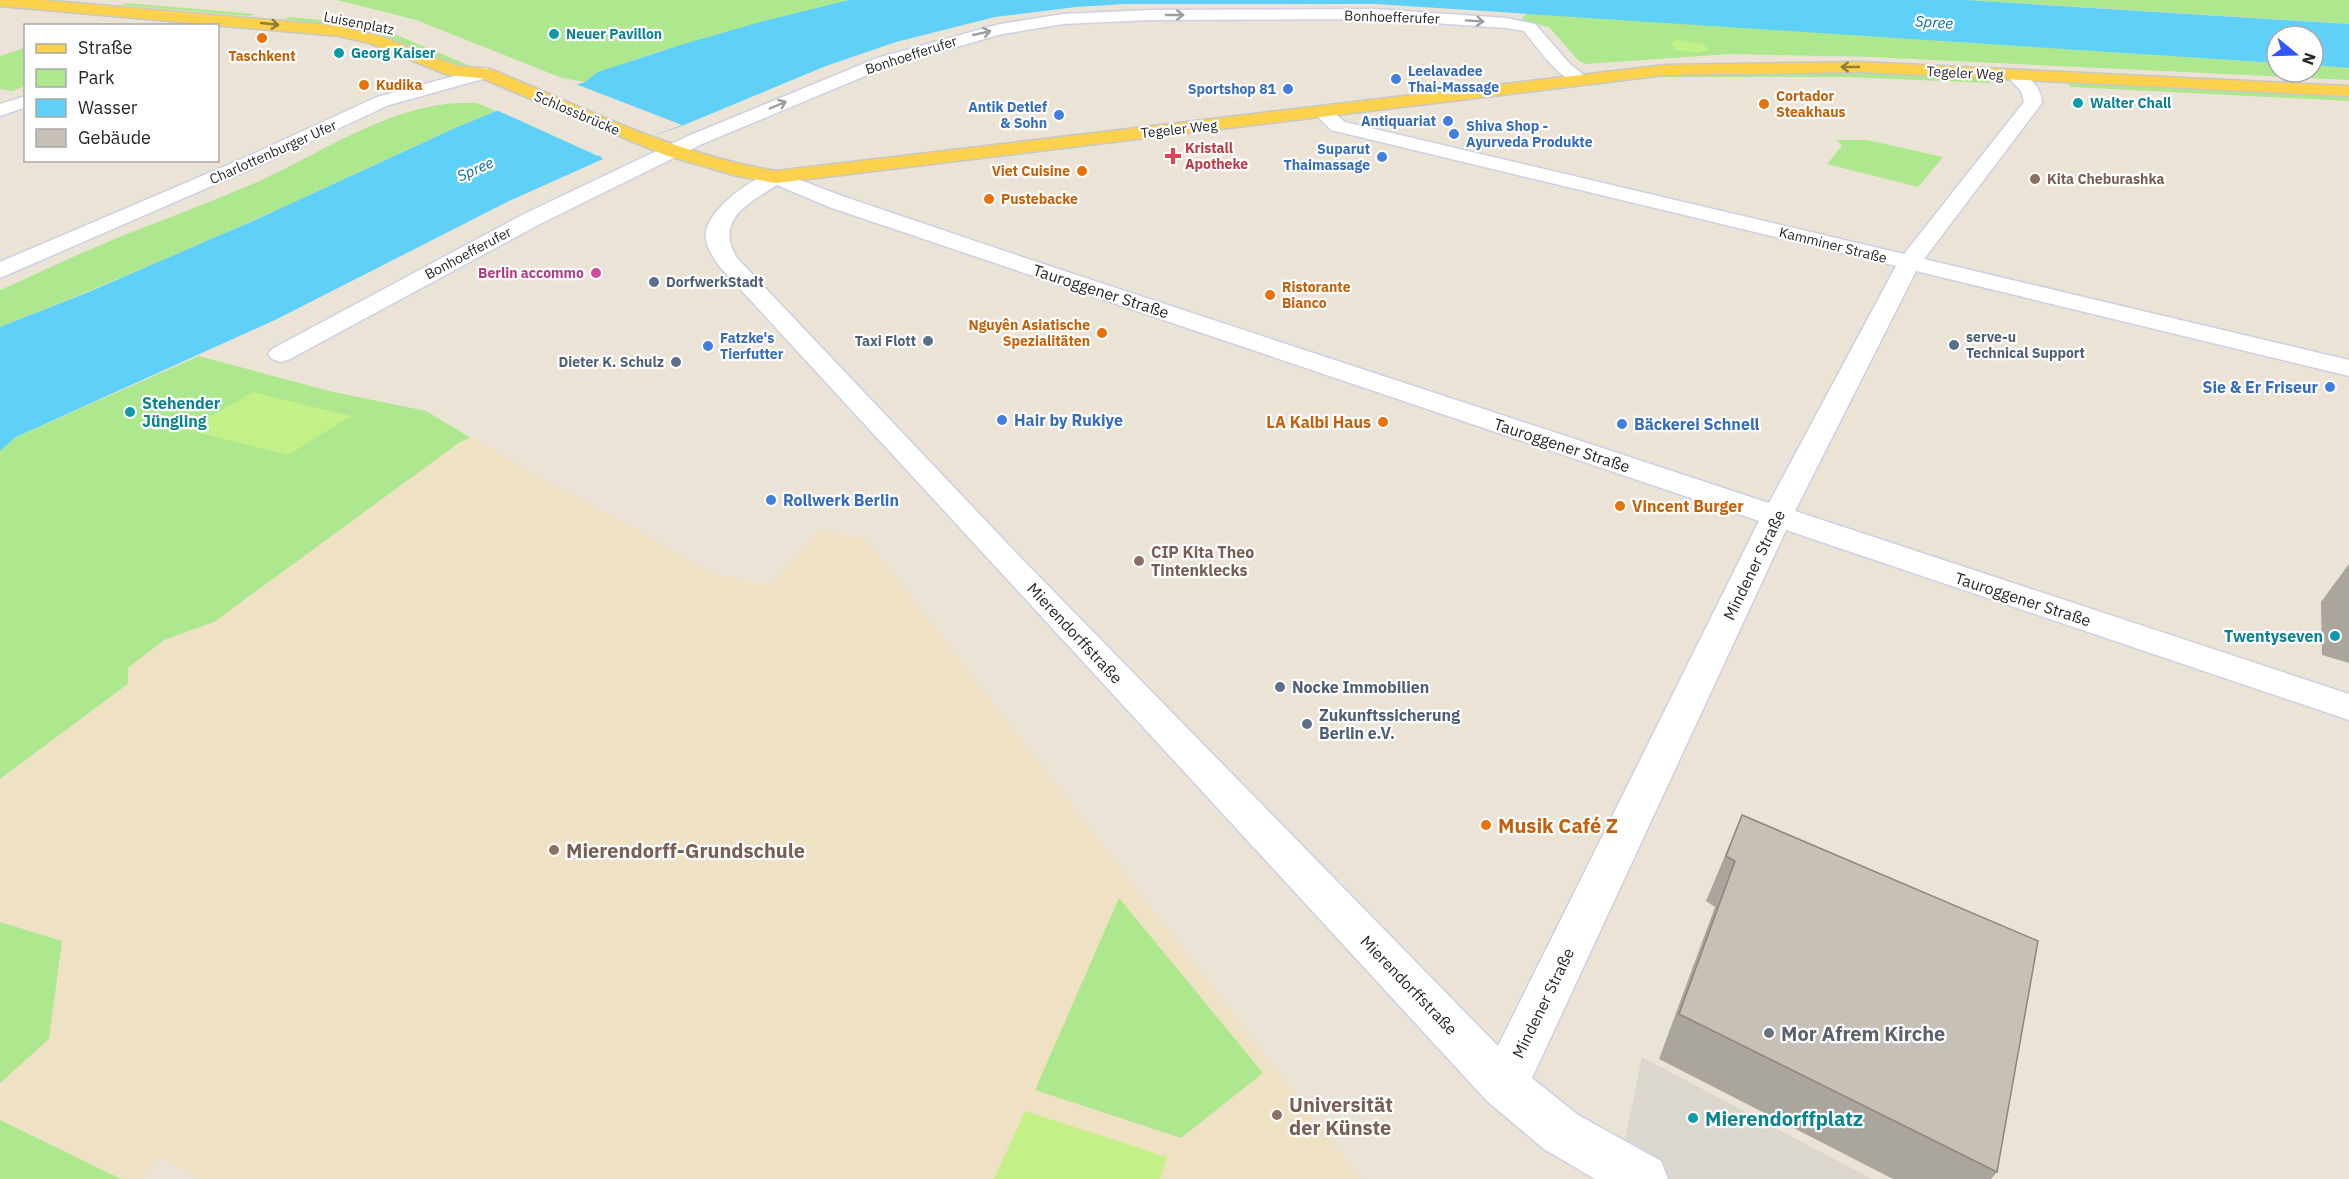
<svg xmlns="http://www.w3.org/2000/svg" width="2349" height="1179" font-family="'IBM Plex Sans',sans-serif">
<style>
.education{fill:#efe1c4}
.green{fill:#ade88e}
.pitch{fill:#c4f088}
.plaza{fill:#dbd6ce}
.water{fill:#5fd0f8}
.pier{fill:#ece3d7}
.lines{fill:none;stroke-linecap:round;stroke-linejoin:round}
.minor-casing{stroke:#ccd0e2;stroke-width:3}
.major-casing{stroke:#c7c7c7;stroke-width:3}
.minor{fill:#fff;fill-rule:evenodd}
.major{fill:#fcd24c;fill-rule:evenodd}
.wall{fill:#aaa59d}
.building{fill:#c6c0b7;stroke:#8b8680;stroke-width:1.5}
.oneway{stroke:#9e9e9e}
.oneway2{stroke:#927c3a}
.culture-dot{fill:#0f9aa8;stroke:#fff;stroke-width:2}
.food-dot{fill:#e8710a;stroke:#fff;stroke-width:2}
.shop-dot{fill:#3f7fe0;stroke:#fff;stroke-width:2}
.health-dot{fill:#e0444e;stroke:#fff;stroke-width:2}
.education-dot{fill:#8d6e63;stroke:#fff;stroke-width:2}
.hotel-dot{fill:#d1479c;stroke:#fff;stroke-width:2}
.service-dot{fill:#5c6f8a;stroke:#fff;stroke-width:2}
.worship-dot{fill:#6b7280;stroke:#fff;stroke-width:2}
.labels{text-anchor:middle;dominant-baseline:central;stroke-width:4.5;stroke-linejoin:round;paint-order:stroke}
.far-street-label{font-size:14px;fill:#272727;stroke:#fff}
.far-culture-label{font-size:14px;font-weight:bold;fill:#0d838f;stroke:#fff;text-anchor:start}
.far-food-label{font-size:14px;font-weight:bold;fill:#c56008;stroke:#fff;text-anchor:start}
.far-shop-label{font-size:14px;font-weight:bold;fill:#366cbe;stroke:#fff;text-anchor:end}
.far-health-label{font-size:14px;font-weight:bold;fill:#be3a42;stroke:#fff;text-anchor:start}
.far-education-label{font-size:14px;font-weight:bold;fill:#785e54;stroke:#fff;text-anchor:start}
.far-hotel-label{font-size:14px;font-weight:bold;fill:#b23c85;stroke:#fff;text-anchor:end}
.far-service-label{font-size:14px;font-weight:bold;fill:#4e5e75;stroke:#fff;text-anchor:start}
.far-water-label{font-size:15px;font-style:italic;fill:#026aa0;stroke:#fff}
.street-label{font-size:16px;fill:#272727;stroke:#fff}
.shop-label{font-size:16px;font-weight:bold;fill:#366cbe;stroke:#fff;text-anchor:start}
.culture-label{font-size:16px;font-weight:bold;fill:#0d838f;stroke:#fff;text-anchor:start}
.food-label{font-size:16px;font-weight:bold;fill:#c56008;stroke:#fff;text-anchor:end}
.education-label{font-size:16px;font-weight:bold;fill:#785e54;stroke:#fff;text-anchor:start}
.service-label{font-size:16px;font-weight:bold;fill:#4e5e75;stroke:#fff;text-anchor:start}
.near-food-label{font-size:20px;font-weight:bold;fill:#c56008;stroke:#fff;text-anchor:start}
.near-education-label{font-size:20px;font-weight:bold;fill:#785e54;stroke:#fff;text-anchor:start}
.near-worship-label{font-size:20px;font-weight:bold;fill:#5b616d;stroke:#fff;text-anchor:start}
.near-culture-label{font-size:20px;font-weight:bold;fill:#0d838f;stroke:#fff;text-anchor:start}
</style>
<rect width="100%" height="100%" fill="#ece3d7"/>
<path class="education" d="M471,438l246,137 52,11 52,-57 46,11 494,639h-1161l-39,-22 -19,22h-21l-121,-59v-37l49,-44 13,-98 -62,-19v-143l128,-94 -1,-17 37,-28 50,-18 246,-180z"/>
<g class="green">
<path d="M337,0h512c-50,12 -100,25 -150,40 -40,11 -81,23 -114,42l-23,-4 -146,-58z"/>
<path d="M1967,0h382v24l-27,-2z"/>
<path d="M127,3l128,11 -6,2 -128,-11z"/>
<path d="M1527,13l750,50v9h36v-7l36,3v12l-479,-23 -140,-3 -145,10 -6,-3 -30,-34 -29,-6z"/>
<path d="M289,17l52,5 51,11 76,32 -7,3 -76,-32 -21,-6 -80,-11z"/>
<path d="M25,48v38l-13,5 -12,-2v-33z"/>
<path d="M1840,71l145,6 6,6 -145,-6h-217l30,-4z"/>
<path d="M2064,81l285,14v6l-278,-14z"/>
<path d="M459,103h18l19,8c-81,33 -160,73 -240,108 -85,38 -170,74 -256,108v-37c39,-17 78,-36 117,-52 47,-19 94,-36 140,-56 64,-29 131,-76 202,-79z"/>
<path d="M1837,140h30l76,17 -25,30 -91,-23 15,-18z"/>
<path d="M199,356l130,35 97,20 45,27 -11,4 -246,180 -50,18 -36,28v16l-128,95v-328l16,-14z"/>
<path d="M1119,898l144,175 -82,65 -146,-48z"/>
<path d="M0,922l62,19 -13,98 -49,44z"/>
<path d="M0,1120l121,59h-121z"/>
</g>
<g class="pitch">
<path d="M1680,40l23,4 6,6 -12,3 -21,-3 -5,-8z"/>
<path d="M253,392l98,24 -63,39 -100,-25z"/>
<path d="M1025,1111l142,46 -7,22h-166z"/>
</g>
<path class="plaza" d="M1642,1057l230,122h-255z"/>
<path class="water" d="M849,0h1117l383,24v44l-36,-3v-29h-36v27l-901,-59h-251l-49,3 -81,10 -99,25 -70,24 -142,59 -85,30 4,4 -94,42 -234,119 -259,117 -16,14v-124l91,-36 164,-71 200,-92 51,-21 79,-25 13,-10 79,-26 83,-24z"/>
<path class="pier" d="M573,83l109,42 -84,31 -104,-47z"/>
<g class="lines">
<defs>
<g id="minor">
<path d="M1375,9l131,9 29,6 35,40 20,16 -3,4c-22,5 -50,-37 -63,-53l-18,-3 -131,-9 -225,1 -87,4 -61,10 -113,32 -187,78 -162,80 -250,135 -9,3 -9,-3 -4,-5 4,-5 252,-135 164,-78 189,-78 123,-34 63,-10 87,-4z"/>
<path d="M484,68l6,1 3,4 -3,4 -101,28 -131,61 -258,112v-16l244,-104 133,-61z"/>
<path d="M2015,70c13,3 27,19 27,33l-118,156 425,101v16l-433,-105 -121,240 554,183v26l-563,-190 -254,548 46,37 83,46 7,18h-73l-51,-30 -57,-48 -767,-834c-7,-10 -16,-23 -14,-35 3,-23 48,-56 70,-61l69,26 183,62 741,244 127,-237 -565,-136 -18,-18 2,-4c14,-3 20,6 30,14l559,132 120,-152 -3,-11 -15,-16 3,-4zM777,185l52,22 930,314 -261,525 -477,-488 -284,-300c-23,-38 11,-54 40,-73z"/>
<path d="M26,96v11l-26,9v-12z"/>
</g>
<path id="major" d="M0,0h41l298,26 41,10 77,30 33,3c93,38 186,86 286,102l889,-106 196,-3 488,24v10l-488,-24 -196,3 -889,108 -39,-7 -72,-21 -184,-77 -33,-3 -79,-32 -30,-7 -339,-30z"/>
</defs>
<use href="#minor" class="minor-casing"/>
<use href="#major" class="major-casing"/>
<use href="#minor" class="minor"/>
<use href="#major" class="major"/>
</g>
<g class="wall">
<path d="M2349,564v99l-27,-8 -1,-53z"/>
<path d="M1742,815l255,357 -6,7h-98l-234,-120 56,-152 -9,-6z"/>
</g>
<path class="building" d="M1742,815l296,126 -41,231 -318,-158 56,-153 -9,-5z"/>
<defs><path id="oneway-shaft" d="M-6 0H5M1.5-3L5.5 0L1.5 3" fill="none" stroke-width="1.6" stroke-linecap="round" stroke-linejoin="round" transform="scale(1.5)"/></defs>
<g class="oneway">
<use href="#oneway-shaft" transform="translate(1175 15)"/>
<use href="#oneway-shaft" transform="translate(1475 21) rotate(4)"/>
<use href="#oneway-shaft" transform="translate(982 33) rotate(-13)"/>
<use href="#oneway-shaft" transform="translate(778 105) rotate(-23)"/>
</g>
<g class="oneway2">
<use href="#oneway-shaft" transform="translate(270 24) rotate(6)"/>
<use href="#oneway-shaft" transform="translate(1850 67) rotate(180)"/>
</g>
<g class="culture-dot">
<circle cx="554" cy="34" r="6"/>
<circle cx="339" cy="53" r="6"/>
<circle cx="2078" cy="103" r="6"/>
<circle cx="130" cy="412" r="6"/>
<circle cx="2335" cy="636" r="6"/>
<circle cx="1693" cy="1118" r="6"/>
</g>
<g class="food-dot">
<circle cx="262" cy="38" r="6"/>
<circle cx="364" cy="85" r="6"/>
<circle cx="1764" cy="104" r="6"/>
<circle cx="1082" cy="171" r="6"/>
<circle cx="989" cy="199" r="6"/>
<circle cx="1270" cy="295" r="6"/>
<circle cx="1102" cy="333" r="6"/>
<circle cx="1383" cy="422" r="6"/>
<circle cx="1620" cy="506" r="6"/>
<circle cx="1486" cy="825" r="6"/>
</g>
<g class="shop-dot">
<circle cx="1396" cy="79" r="6"/>
<circle cx="1288" cy="89" r="6"/>
<circle cx="1059" cy="115" r="6"/>
<circle cx="1448" cy="121" r="6"/>
<circle cx="1454" cy="134" r="6"/>
<circle cx="1382" cy="157" r="6"/>
<circle cx="708" cy="346" r="6"/>
<circle cx="2330" cy="387" r="6"/>
<circle cx="1002" cy="420" r="6"/>
<circle cx="1622" cy="424" r="6"/>
<circle cx="771" cy="500" r="6"/>
</g>
<path class="health-dot" d="M1170 147h6v6h6v6h-6v6h-6v-6h-6v-6h6z"/>
<g class="education-dot">
<circle cx="2035" cy="179" r="6"/>
<circle cx="1139" cy="561" r="6"/>
<circle cx="554" cy="850" r="6"/>
<circle cx="1277" cy="1115" r="6"/>
</g>
<circle class="hotel-dot" cx="596" cy="273" r="6"/>
<g class="service-dot">
<circle cx="654" cy="282" r="6"/>
<circle cx="928" cy="341" r="6"/>
<circle cx="1954" cy="345" r="6"/>
<circle cx="676" cy="362" r="6"/>
<circle cx="1280" cy="687" r="6"/>
<circle cx="1307" cy="724" r="6"/>
</g>
<circle class="worship-dot" cx="1769" cy="1033" r="6"/>
<g class="labels">
<g class="far-street-label">
<text transform="translate(1392 17) rotate(2)">Bonhoefferufer</text>
<text transform="translate(359 23) rotate(11)">Luisenplatz</text>
<text transform="translate(911 55) rotate(-18)">Bonhoefferufer</text>
<text transform="translate(1965 73) rotate(3)">Tegeler Weg</text>
<text transform="translate(577 113) rotate(23)">Schlossbrücke</text>
<text transform="translate(1179 129) rotate(-6)">Tegeler Weg</text>
<text transform="translate(273 152) rotate(-24)">Charlottenburger Ufer</text>
<text transform="translate(1833 245) rotate(14)">Kamminer Straße</text>
<text transform="translate(468 253) rotate(-28)">Bonhoefferufer</text>
</g>
<g class="far-culture-label">
<text x="566" y="34">Neuer Pavillon</text>
<text x="351" y="53">Georg Kaiser</text>
<text x="2090" y="103">Walter Chall</text>
</g>
<g class="far-food-label">
<text x="262" y="56" text-anchor="middle">Taschkent</text>
<text x="376" y="85">Kudika</text>
<text x="1776" y="96">Cortador<tspan x="1776" dy="16">Steakhaus</tspan></text>
<text x="1070" y="171" text-anchor="end">Viet Cuisine</text>
<text x="1001" y="199">Pustebacke</text>
<text x="1282" y="287">Ristorante<tspan x="1282" dy="16">Bianco</tspan></text>
<text x="1090" y="325" text-anchor="end">Nguyên Asiatische<tspan x="1090" dy="16">Spezialitäten</tspan></text>
</g>
<g class="far-shop-label">
<text x="1408" y="71" text-anchor="start">Leelavadee<tspan x="1408" dy="16">Thai-Massage</tspan></text>
<text x="1276" y="89">Sportshop 81</text>
<text x="1047" y="107">Antik Detlef<tspan x="1047" dy="16">&amp; Sohn</tspan></text>
<text x="1436" y="121">Antiquariat</text>
<text x="1466" y="126" text-anchor="start">Shiva Shop -<tspan x="1466" dy="16">Ayurveda Produkte</tspan></text>
<text x="1370" y="149">Suparut<tspan x="1370" dy="16">Thaimassage</tspan></text>
<text x="720" y="338" text-anchor="start">Fatzke's<tspan x="720" dy="16">Tierfutter</tspan></text>
</g>
<g class="far-health-label">
<text x="1185" y="148">Kristall<tspan x="1185" dy="16">Apotheke</tspan></text>
</g>
<g class="far-education-label">
<text x="2047" y="179">Kita Cheburashka</text>
</g>
<g class="far-hotel-label">
<text x="584" y="273">Berlin accommo</text>
</g>
<g class="far-service-label">
<text x="666" y="282">DorfwerkStadt</text>
<text x="1966" y="337">serve-u<tspan x="1966" dy="16">Technical Support</tspan></text>
<text x="916" y="341" text-anchor="end">Taxi Flott</text>
<text x="664" y="362" text-anchor="end">Dieter K. Schulz</text>
</g>
<g class="far-water-label">
<text transform="translate(1934 22) rotate(4)">Spree</text>
<text transform="translate(475 169) rotate(-24)">Spree</text>
</g>
<g class="street-label">
<text transform="translate(1101 291) rotate(18)">Tauroggener Straße</text>
<text transform="translate(1562 445) rotate(18)">Tauroggener Straße</text>
<text transform="translate(1754 565) rotate(-64)">Mindener Straße</text>
<text transform="translate(2023 599) rotate(18)">Tauroggener Straße</text>
<text transform="translate(1075 633) rotate(47)">Mierendorffstraße</text>
<text transform="translate(1409 985) rotate(46)">Mierendorffstraße</text>
<text transform="translate(1543 1003) rotate(-64)">Mindener Straße</text>
</g>
<g class="shop-label">
<text x="2318" y="387" text-anchor="end">Sie &amp; Er Friseur</text>
<text x="1014" y="420">Hair by Rukiye</text>
<text x="1634" y="424">Bäckerei Schnell</text>
<text x="783" y="500">Rollwerk Berlin</text>
</g>
<g class="culture-label">
<text x="142" y="403">Stehender<tspan x="142" dy="18">Jüngling</tspan></text>
<text x="2323" y="636" text-anchor="end">Twentyseven</text>
</g>
<g class="food-label">
<text x="1371" y="422">LA Kalbi Haus</text>
<text x="1632" y="506" text-anchor="start">Vincent Burger</text>
</g>
<g class="education-label">
<text x="1151" y="552">CIP Kita Theo<tspan x="1151" dy="18">Tintenklecks</tspan></text>
</g>
<g class="service-label">
<text x="1292" y="687">Nocke Immobilien</text>
<text x="1319" y="715">Zukunftssicherung<tspan x="1319" dy="18">Berlin e.V.</tspan></text>
</g>
<g class="near-food-label">
<text x="1498" y="825">Musik Café Z</text>
</g>
<g class="near-education-label">
<text x="566" y="850">Mierendorff-Grundschule</text>
<text x="1289" y="1104">Universität<tspan x="1289" dy="23">der Künste</tspan></text>
</g>
<g class="near-worship-label">
<text x="1781" y="1033">Mor Afrem Kirche</text>
</g>
<g class="near-culture-label">
<text x="1705" y="1118">Mierendorffplatz</text>
</g>
</g>
<rect x="24" y="24" width="195" height="138" fill="#ffffff" stroke="#a9a9a9" stroke-width="1.5"/>
<rect x="36" y="44" width="30" height="9" fill="#fcd24c" stroke="#a9a9a9" stroke-width="1.5"/>
<text x="78" y="54" font-size="18" fill="#272727">Straße</text>
<rect x="36" y="69" width="30" height="18" fill="#ade88e" stroke="#a9a9a9" stroke-width="1.5"/>
<text x="78" y="84" font-size="18" fill="#272727">Park</text>
<rect x="36" y="99" width="30" height="18" fill="#5fd0f8" stroke="#a9a9a9" stroke-width="1.5"/>
<text x="78" y="114" font-size="18" fill="#272727">Wasser</text>
<rect x="36" y="129" width="30" height="18" fill="#c6c0b7" stroke="#a9a9a9" stroke-width="1.5"/>
<text x="78" y="144" font-size="18" fill="#272727">Gebäude</text>
<g transform="translate(2295 54) rotate(109)"><circle r="28" fill="#ffffff" stroke="#a9a9a9" stroke-width="1.5"/>
<path d="M0-4.5L10 22L0 15L-10 22Z" fill="#3057ff"/>
<text y="-9" font-size="16" font-weight="bold" text-anchor="middle" fill="#272727">N</text>
</g>
</svg>
